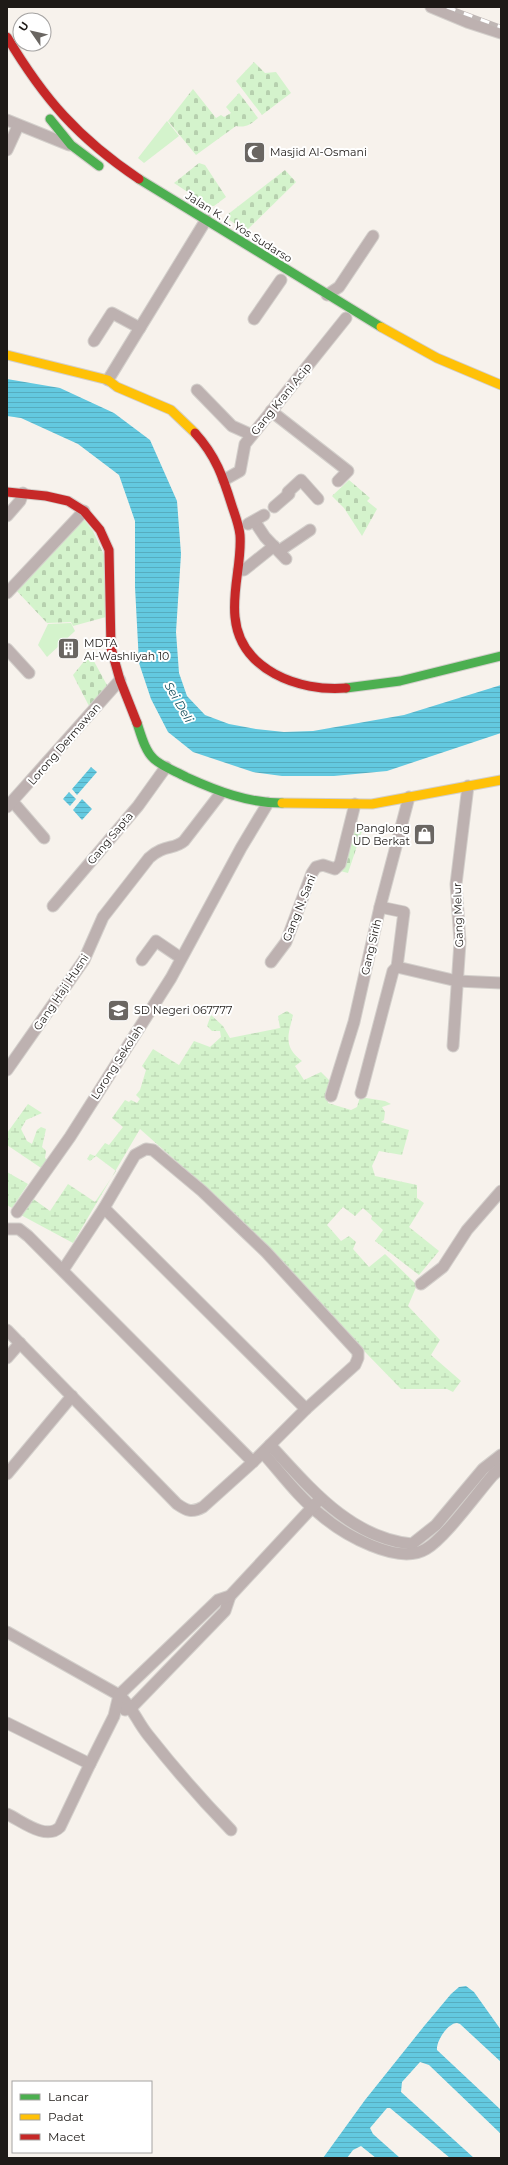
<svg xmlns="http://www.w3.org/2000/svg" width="508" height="2165" font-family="Montserrat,sans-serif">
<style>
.grass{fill:#d4f3cc}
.wetland{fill:url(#wetland-marsh)}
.cemetery{fill:url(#cemetery-stones)}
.water{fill:url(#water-rules)}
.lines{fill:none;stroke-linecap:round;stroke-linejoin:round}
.street-casing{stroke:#d3cfcb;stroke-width:13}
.fast-casing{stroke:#d3cfcb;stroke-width:11}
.slow-casing{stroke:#d3cfcb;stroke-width:11}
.jam-casing{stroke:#d3cfcb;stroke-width:11}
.street{stroke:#bdb1b0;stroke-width:11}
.fast{stroke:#4caf50;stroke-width:9}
.slow{stroke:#ffc107;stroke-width:9}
.jam{stroke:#c62828;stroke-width:9}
.rail-casing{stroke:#beb6b4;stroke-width:4.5}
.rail{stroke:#fff;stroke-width:3;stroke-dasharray:9;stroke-linecap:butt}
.labels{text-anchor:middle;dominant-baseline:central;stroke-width:4;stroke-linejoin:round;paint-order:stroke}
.poi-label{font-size:11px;fill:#1e1a17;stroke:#fff;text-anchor:start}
.street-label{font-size:11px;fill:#1e1a17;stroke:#fff}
.water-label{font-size:12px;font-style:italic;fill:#114b5a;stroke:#fff}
</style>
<defs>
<pattern id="wetland-marsh" width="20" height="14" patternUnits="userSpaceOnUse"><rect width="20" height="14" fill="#d4f3cc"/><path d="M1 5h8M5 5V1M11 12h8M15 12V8" fill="none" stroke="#b6d0ae"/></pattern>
<pattern id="cemetery-stones" width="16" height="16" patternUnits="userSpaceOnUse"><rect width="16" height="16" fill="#d4f3cc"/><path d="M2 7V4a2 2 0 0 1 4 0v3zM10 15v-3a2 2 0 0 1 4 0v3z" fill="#b6d0ae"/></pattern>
<pattern id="water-rules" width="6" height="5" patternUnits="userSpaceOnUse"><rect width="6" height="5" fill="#63c9e0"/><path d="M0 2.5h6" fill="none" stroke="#56acbf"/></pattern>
</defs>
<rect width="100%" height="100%" fill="#f7f2ec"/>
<g class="grass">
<path d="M167,121l12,15 -35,27 -6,-5z"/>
<path d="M71,623l4,8 -28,26 -9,-12 10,-21z"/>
</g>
<g class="wetland">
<path d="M287,1011l6,4c-5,21 -10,31 9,46l-7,5 9,14 17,-8 12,12 -5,19 23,7 6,-3 3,-10 25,4 6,3 -9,3 3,5 -1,8 -3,2 28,8 -7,25 -23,-4 -7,15 3,10 42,9v13l7,5 -15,24 30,24 -20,24 -44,-34 8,-11 -12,-11 1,-3 -9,-8 -8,8 -12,-9 -16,18 14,16 8,-5 7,6 -3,7 16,18 16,-13 32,31 -9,21 32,34 -9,15 30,26 -8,11 -6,-3h-46l-198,-204 -63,-56 -67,114 -54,-29 13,-16 18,13 18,-27 27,18 21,-31 -20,-15 -6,5 -3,-2 3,-5 5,2 10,-13 4,2 14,-18 -11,-9 13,-18 4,2 2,-2 6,3 3,-4 -4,-4 4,-5 6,-20 -4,-4 11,-17 26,16 15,-24 16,6 11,-10 -1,-6h-8l-5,-5 4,-11 12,11 7,12 50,-10 -2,-12z"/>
<path d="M28,1104l14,9 -16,7 -5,9 6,12 5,3 5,-14 4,-3 5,2 -4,18 4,4 -1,7 4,3 -5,9 -37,-25v-12z"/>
<path d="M7,1172l21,12 -16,24 -5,-3z"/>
</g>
<g class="cemetery">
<path d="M254,62l11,11 11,-1 15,21 -29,22 -26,-34z"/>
<path d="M193,89l23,29 5,-3 3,2 7,-4 -5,-6 13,-14 19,25c-7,6 -12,10 -22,8l-40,29 -28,-34z"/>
<path d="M199,163l6,2 21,32 -12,9h-5l-35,-23z"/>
<path d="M285,170l11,12 -50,49 -18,-12 -1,-4z"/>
<path d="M349,480l21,18 -3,3 10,8 -15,27 -18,-28 -12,-12z"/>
<path d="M82,517l11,14 11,24 2,62 -33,9 -2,-4 -24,1 -33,-35z"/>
<path d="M90,654l18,33 -19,19 -16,-31z"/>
<path d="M352,828l10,3 -14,42 -8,-2z"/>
</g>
<g class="water">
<path d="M7,379l53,9 54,25 36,27 27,61 4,53 -5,78 3,41 8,23 18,19 24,9 27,5 28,3 29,-1 91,-16 97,-30v48l-114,38 -53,5h-52l-29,-4 -60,-20 -25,-20 -17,-33 -12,-36 -4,-76v-66l-16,-46 -41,-31 -57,-26 -14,-2z"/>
<path d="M91,767l6,5 -20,23 -5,-6z"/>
<path d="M69,792l7,7 -6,7 -7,-7z"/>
<path d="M82,799l10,10 -10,11 -9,-10z"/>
<path d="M466,1986l8,6 27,38v32l-41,-38 -3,-1c-9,0 -21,18 -20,27l64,60v24l-72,-69 -9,-3 -18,20 -1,10 73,66h-24l-60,-50h-3l-17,20 3,6 27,24h-24l-15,-12 -8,4 -6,8h-24l42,-58 60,-75 26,-31 8,-7z"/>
</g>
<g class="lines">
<defs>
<g id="street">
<path d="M431,7l36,15 34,11"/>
<path d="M7,120l62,25"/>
<path d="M7,150l11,-24"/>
<path d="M327,295l12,-8 34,-51"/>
<path d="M254,319l27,-39"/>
<path d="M94,341l18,-28 28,15"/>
<path d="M108,380l98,-160"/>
<path d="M197,390l35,36 20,9"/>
<path d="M271,411l77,60 -10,10"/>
<path d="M224,480l16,-9 5,-27 101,-126"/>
<path d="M274,507l15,-13 -1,-2 13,-12 17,19"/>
<path d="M7,516l13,-15 3,-8"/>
<path d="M255,522l10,15 21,22"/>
<path d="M248,524l16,-9"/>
<path d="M279,551l31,-21"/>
<path d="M239,570h5l30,-24"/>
<path d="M7,593l77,-82"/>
<path d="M7,649l22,24"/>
<path d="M13,802l31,36"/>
<path d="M7,807l113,-127"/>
<path d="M53,906l85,-100 28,-39"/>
<path d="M380,907l24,5 -7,55 60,14 44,2"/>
<path d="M142,960l14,-19 25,17"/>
<path d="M271,962l15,-20 26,-69 4,-6 7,-2 12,4 5,-5 15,-60"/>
<path d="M453,1046l7,-104 -4,-58 12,-98"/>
<path d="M7,1070l77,-110 19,-43 46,-59c15,-14 25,-8 35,-17l37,-48"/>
<path d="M361,1093l32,-122 4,-4"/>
<path d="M331,1096l23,-74 26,-115 29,-110"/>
<path d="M104,1208l202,201 -53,53"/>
<path d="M17,1212l53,-75 101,-159 70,-130 27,-45"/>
<path d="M7,1229h12l9,7 225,226 -50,45c-11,6 -16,4 -26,-3l-170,-174"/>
<path d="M63,1270l41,-62 31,-53 11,-6 7,1 49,41 64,61 92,100v6l-3,7 -49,44"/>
<path d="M421,1284l22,-17 24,-37 34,-39"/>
<path d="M7,1358l13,-15"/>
<path d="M270,1445c40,43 80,93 142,99l24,-19 47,-56 18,-14"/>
<path d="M263,1453c18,20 36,45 58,62 22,19 77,51 105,34 19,-11 51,-56 67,-74l8,-7"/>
<path d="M7,1474l65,-78"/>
<path d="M7,1632l112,63c15,14 17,25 29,40 26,33 53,64 83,95"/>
<path d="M125,1710l7,-3 93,-96 5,-15"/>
<path d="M7,1723l83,41 24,-48 5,-21 99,-95 12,-4 90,-97"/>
<path d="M7,1814c15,7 39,27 53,13l30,-63"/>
</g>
<g id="fast">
<path d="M50,119l21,26 28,21"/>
<path d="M139,179l242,148"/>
<path d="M346,688l54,-7 101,-25"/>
<path d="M137,723c4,12 8,28 17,36 9,8 21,12 32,18 31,14 62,26 96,26"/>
</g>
<g id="slow">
<path d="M381,327l56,31 64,27"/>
<path d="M7,355l101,25 9,7 54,23 24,23"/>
<path d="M282,803l90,1 129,-24"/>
</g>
<g id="jam">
<path d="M7,37c37,62 71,101 132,142"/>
<path d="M195,433c21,23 28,44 37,73 3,9 7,19 8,29 2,27 -8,54 -5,82 5,53 64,75 111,71"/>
<path d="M7,492l39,4 22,5 16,10 16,19 9,20 2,98 9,32 17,43"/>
</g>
</defs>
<use href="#street" class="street-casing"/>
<use href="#fast" class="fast-casing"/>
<use href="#slow" class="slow-casing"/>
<use href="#jam" class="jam-casing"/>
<use href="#street" class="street"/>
<use href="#fast" class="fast"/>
<use href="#slow" class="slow"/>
<use href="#jam" class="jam"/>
<defs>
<path id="rail" d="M447,7l54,20"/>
</defs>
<use href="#rail" class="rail-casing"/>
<use href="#rail" class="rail"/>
</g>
<defs>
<symbol id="mosque-square" viewBox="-11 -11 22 22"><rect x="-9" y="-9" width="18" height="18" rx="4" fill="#6a6662" stroke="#fff"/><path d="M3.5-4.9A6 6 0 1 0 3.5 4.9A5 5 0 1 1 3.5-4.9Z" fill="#fff"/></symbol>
<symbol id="building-square" viewBox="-11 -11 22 22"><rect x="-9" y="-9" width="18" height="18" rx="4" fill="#6a6662" stroke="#fff"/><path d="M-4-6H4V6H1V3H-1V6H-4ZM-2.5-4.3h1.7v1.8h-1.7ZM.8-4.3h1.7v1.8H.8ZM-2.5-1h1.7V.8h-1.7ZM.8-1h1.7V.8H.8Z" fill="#fff"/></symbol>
<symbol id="shop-square" viewBox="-11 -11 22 22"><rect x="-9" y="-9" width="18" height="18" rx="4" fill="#6a6662" stroke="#fff"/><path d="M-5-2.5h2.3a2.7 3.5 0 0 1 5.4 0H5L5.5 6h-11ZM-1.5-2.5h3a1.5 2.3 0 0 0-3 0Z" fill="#fff"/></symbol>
<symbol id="school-square" viewBox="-11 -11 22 22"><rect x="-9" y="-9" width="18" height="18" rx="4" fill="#6a6662" stroke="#fff"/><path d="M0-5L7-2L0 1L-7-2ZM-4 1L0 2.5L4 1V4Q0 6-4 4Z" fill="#fff"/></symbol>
</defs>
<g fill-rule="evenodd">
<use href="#mosque-square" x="242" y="140" width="25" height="25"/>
<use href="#building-square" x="56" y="636" width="25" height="25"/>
<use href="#shop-square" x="412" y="822" width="25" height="25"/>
<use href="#school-square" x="106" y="998" width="25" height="25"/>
</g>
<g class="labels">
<g class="poi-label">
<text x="270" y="152">Masjid Al-Osmani</text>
<text x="84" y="643">MDTA<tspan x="84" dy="13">Al-Washliyah 10</tspan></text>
<text x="410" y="828" text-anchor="end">Panglong<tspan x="410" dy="13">UD Berkat</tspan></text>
<text x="134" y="1010">SD Negeri 067777</text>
</g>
<g class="street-label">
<text transform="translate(239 227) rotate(32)">Jalan K. L. Yos Sudarso</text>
<text transform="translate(281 399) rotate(-51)">Gang Krani Acip</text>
<text transform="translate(64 744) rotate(-49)">Lorong Dermawan</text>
<text transform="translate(110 838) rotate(-50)">Gang Sapta</text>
<text transform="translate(299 908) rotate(-68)">Gang N. Sani</text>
<text transform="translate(458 915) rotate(-92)">Gang Melur</text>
<text transform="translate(371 947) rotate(-77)">Gang Sirih</text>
<text transform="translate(61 992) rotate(-56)">Gang Haji Husni</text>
<text transform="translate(117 1062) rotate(-57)">Lorong Sekolah</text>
</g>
<g class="water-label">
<text transform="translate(179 702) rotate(60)">Sei Deli</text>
</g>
</g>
<rect width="508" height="2165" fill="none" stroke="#1e1a17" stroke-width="16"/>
<rect x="12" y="2081" width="140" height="72" fill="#ffffff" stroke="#a5a3a2"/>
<rect x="20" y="2094" width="20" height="6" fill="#4caf50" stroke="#a5a3a2"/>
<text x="48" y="2101" font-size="12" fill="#1e1a17">Lancar</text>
<rect x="20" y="2114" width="20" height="6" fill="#ffc107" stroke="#a5a3a2"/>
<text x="48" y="2121" font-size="12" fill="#1e1a17">Padat</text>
<rect x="20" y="2134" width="20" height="6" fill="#c62828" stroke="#a5a3a2"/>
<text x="48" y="2141" font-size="12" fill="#1e1a17">Macet</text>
<g transform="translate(32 32) rotate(304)"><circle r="19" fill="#ffffff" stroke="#a5a3a2"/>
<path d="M0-3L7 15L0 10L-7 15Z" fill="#6a6662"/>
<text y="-6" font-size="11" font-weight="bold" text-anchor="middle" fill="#1e1a17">U</text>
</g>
</svg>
